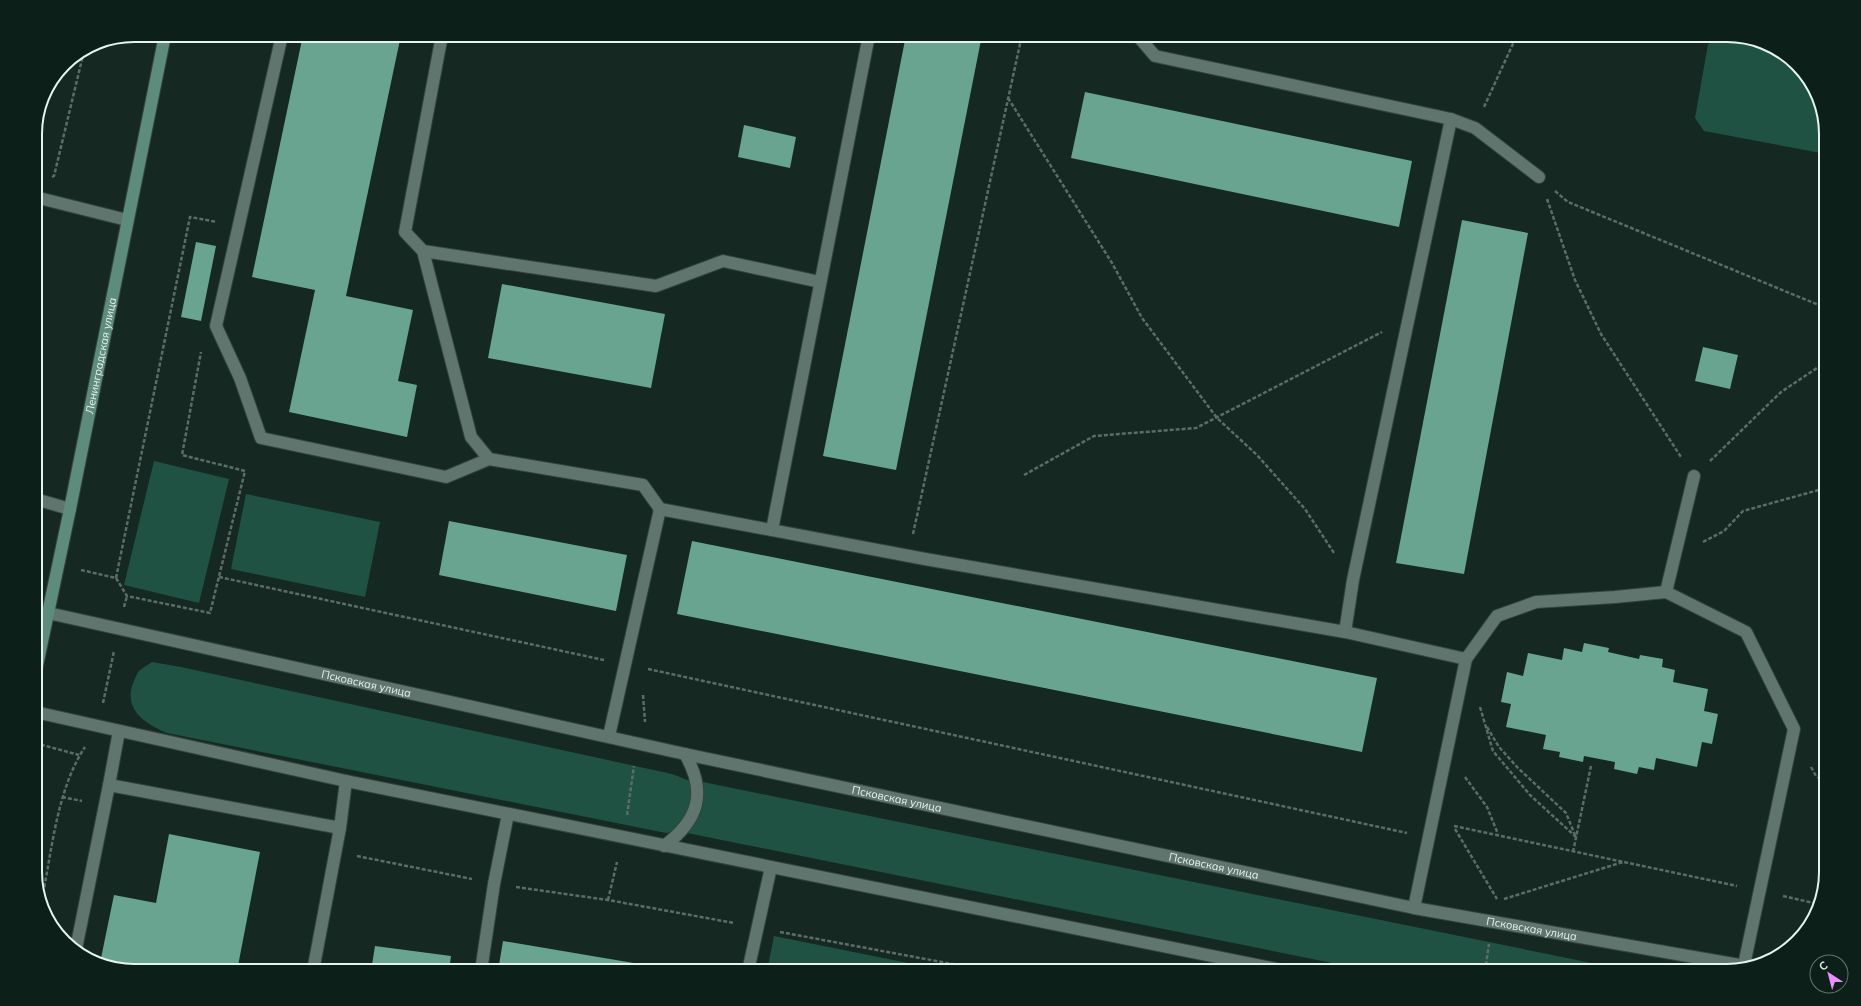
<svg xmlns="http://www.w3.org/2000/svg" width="1861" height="1006" font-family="Mulish,sans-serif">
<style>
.green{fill:#1f5242}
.building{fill:#68a490}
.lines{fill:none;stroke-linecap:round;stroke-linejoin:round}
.lane-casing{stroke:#34433d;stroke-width:14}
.street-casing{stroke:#34433d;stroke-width:14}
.secondary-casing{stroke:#34433d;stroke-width:14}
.path{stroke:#5c6d67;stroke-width:2.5;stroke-dasharray:4 2;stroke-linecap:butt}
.lane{stroke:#60756d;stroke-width:12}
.street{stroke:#60756d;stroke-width:12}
.secondary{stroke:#5d8b7c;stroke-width:12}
.labels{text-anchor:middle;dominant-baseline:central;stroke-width:4;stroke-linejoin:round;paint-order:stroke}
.street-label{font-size:11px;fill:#e7f3ef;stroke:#0c1f19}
.rim{fill:none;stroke:#e7f3ef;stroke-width:2}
</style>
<rect width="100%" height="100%" fill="#152822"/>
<g class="green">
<path d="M1725,38l48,9 36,32 17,49v26l-122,-23 -9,-13 13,-74z"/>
<path d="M154,461l75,18 -30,124 -75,-18z"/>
<path d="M246,494l134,28 -15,75 -134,-28z"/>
<path d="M152,662l29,5 491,107 18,7c8,21 -4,34 -16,51l-8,1 -499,-100c-21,-9 -42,-22 -35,-47 2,-5 4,-11 7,-15 3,-3 9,-6 13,-9z"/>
<path d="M703,782l928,189h-259l-685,-138 14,-26z"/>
<path d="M774,936l174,35h-181z"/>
</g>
<g class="building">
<path d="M303,35h98l-55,261 67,14 -15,71 19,4 -10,52 -118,-25 26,-122 -63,-13z"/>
<path d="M795,35h28l-1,6z"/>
<path d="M906,35h76l-86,435 -73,-14z"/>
<path d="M1085,92l327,69 -13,66 -328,-69z"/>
<path d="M744,125l52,12 -6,31 -52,-11z"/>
<path d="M1462,220l66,13 -64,341 -68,-11z"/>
<path d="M196,242l20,4 -15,75 -20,-4z"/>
<path d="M502,284l163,30 -14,74 -163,-30z"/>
<path d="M1703,347l35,8 -8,34 -35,-8z"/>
<path d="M449,521l178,34 -11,56 -177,-36z"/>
<path d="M692,541l685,137 -15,74 -685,-138z"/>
<path d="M1584,643l25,5 -1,4 31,7 1,-4 23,4 -1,8 13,3 -2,12 35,7 -4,22 14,3 -6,30 -10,-2 -5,25 -41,-9 -2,12 -15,-3 -2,7 -23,-5 1,-7 -31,-6 -1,6 -24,-5 1,-5 -17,-3 3,-14 -40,-8 5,-23 -10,-2 6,-30 16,4 5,-23 34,7 2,-12 18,4z"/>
<path d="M169,834l91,18 -23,119h-103l-34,-8 14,-68 42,8z"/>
<path d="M503,941l172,29v1h-177z"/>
<path d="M375,946l76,10 -2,15h-78z"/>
</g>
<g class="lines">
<defs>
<g id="lane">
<path d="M282,35l-66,291 24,52 21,60 185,39 43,-18"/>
<path d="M442,35l-37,197 18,19 48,186 18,22 154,26 17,24 265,50 420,73 121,27 -52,249"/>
<path d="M1137,35l18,21 296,63 -98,461 -8,52"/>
<path d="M1451,119l24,9 64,49"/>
<path d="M35,197l92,23"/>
<path d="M423,251l233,35 67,-25 97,21"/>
<path d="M35,499l35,10"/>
<path d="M772,530l97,-495"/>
<path d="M1666,592l28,-116"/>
<path d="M1466,659l31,-43 39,-14 79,-5 51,-5 80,40 48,97 -50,236"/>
<path d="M609,736l51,-227"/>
<path d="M109,785l10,-54"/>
<path d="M76,949l33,-164 231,43 6,-47"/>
<path d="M313,971l27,-143"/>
<path d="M481,971l13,-87 14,-70"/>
<path d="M748,971l23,-104"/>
</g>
<g id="street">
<path id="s1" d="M48,613l637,141 729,154 331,58"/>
<path d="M35,712l311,69 940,190"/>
<path d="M664,846c35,-26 43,-54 21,-92"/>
</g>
<g id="secondary">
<path id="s2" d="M35,675l35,-166 95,-474"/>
</g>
</defs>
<use href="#lane" class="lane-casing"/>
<use href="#street" class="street-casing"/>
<use href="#secondary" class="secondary-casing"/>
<g class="path">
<path d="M1008,98l104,165 30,55 75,100 40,37 48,54 29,44"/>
<path d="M1484,107l33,-72"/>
<path d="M52,177l2,-1 30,-125"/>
<path d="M1555,191l13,11 258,106"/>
<path d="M1547,199l28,81 26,54 80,123"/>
<path d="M1710,461l71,-69 45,-30"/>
<path d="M1024,475l70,-39 102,-8 186,-96"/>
<path d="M913,534l109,-499"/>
<path d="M1703,542l21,-11 19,-20 83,-23"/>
<path d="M81,570l35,8 11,18 83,17 35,-142 -63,-16 19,-103"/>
<path d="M219,577l385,83"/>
<path d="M116,578l74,-361 27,5"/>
<path d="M124,607l3,-11"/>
<path d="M648,669l759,164"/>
<path d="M643,695l2,27"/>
<path d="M103,703l11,-52"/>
<path d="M1480,707l13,44 37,44 46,42"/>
<path d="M1487,727l12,20 19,21 48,45 9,22"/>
<path d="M35,743l44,12"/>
<path d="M1811,767l5,9 10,7"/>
<path d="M1465,777l22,30 11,27"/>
<path d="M62,797l20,4"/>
<path d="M627,815l7,-49"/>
<path d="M1454,826l283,60"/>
<path d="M1455,829l42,70"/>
<path d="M1573,852l18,-86"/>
<path d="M357,856l115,23"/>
<path d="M516,887l92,13 126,23"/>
<path d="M1783,896l35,8"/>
<path d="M42,899c10,-49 15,-110 43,-152"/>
<path d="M1504,899l119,-37"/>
<path d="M608,900l9,-38"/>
<path d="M780,932l210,39"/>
<path d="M1485,971l4,-27"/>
</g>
<use href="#lane" class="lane"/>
<use href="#street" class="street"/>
<use href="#secondary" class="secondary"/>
</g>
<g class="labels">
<g class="street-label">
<text stroke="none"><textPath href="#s2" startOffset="326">Ленинградская улица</textPath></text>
<text stroke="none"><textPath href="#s1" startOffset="326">Псковская улица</textPath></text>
<text stroke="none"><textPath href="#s1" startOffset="869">Псковская улица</textPath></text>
<text stroke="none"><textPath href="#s1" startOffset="1193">Псковская улица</textPath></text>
<text stroke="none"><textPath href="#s1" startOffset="1517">Псковская улица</textPath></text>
</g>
</g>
<path d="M0 0H1861V1006H0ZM134 42H1727A92 92 0 0 1 1819 134V872A92 92 0 0 1 1727 964H134A92 92 0 0 1 42 872V134A92 92 0 0 1 134 42Z" fill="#0c1f19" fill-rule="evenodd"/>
<path class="rim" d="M134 42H1727A92 92 0 0 1 1819 134V872A92 92 0 0 1 1727 964H134A92 92 0 0 1 42 872V134A92 92 0 0 1 134 42Z"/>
<g transform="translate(1829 974) rotate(324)"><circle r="19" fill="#0c1f19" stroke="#64746f"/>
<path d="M0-3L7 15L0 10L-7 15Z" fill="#ea8dfd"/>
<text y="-6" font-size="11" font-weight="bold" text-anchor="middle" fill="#e7f3ef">С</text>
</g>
</svg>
